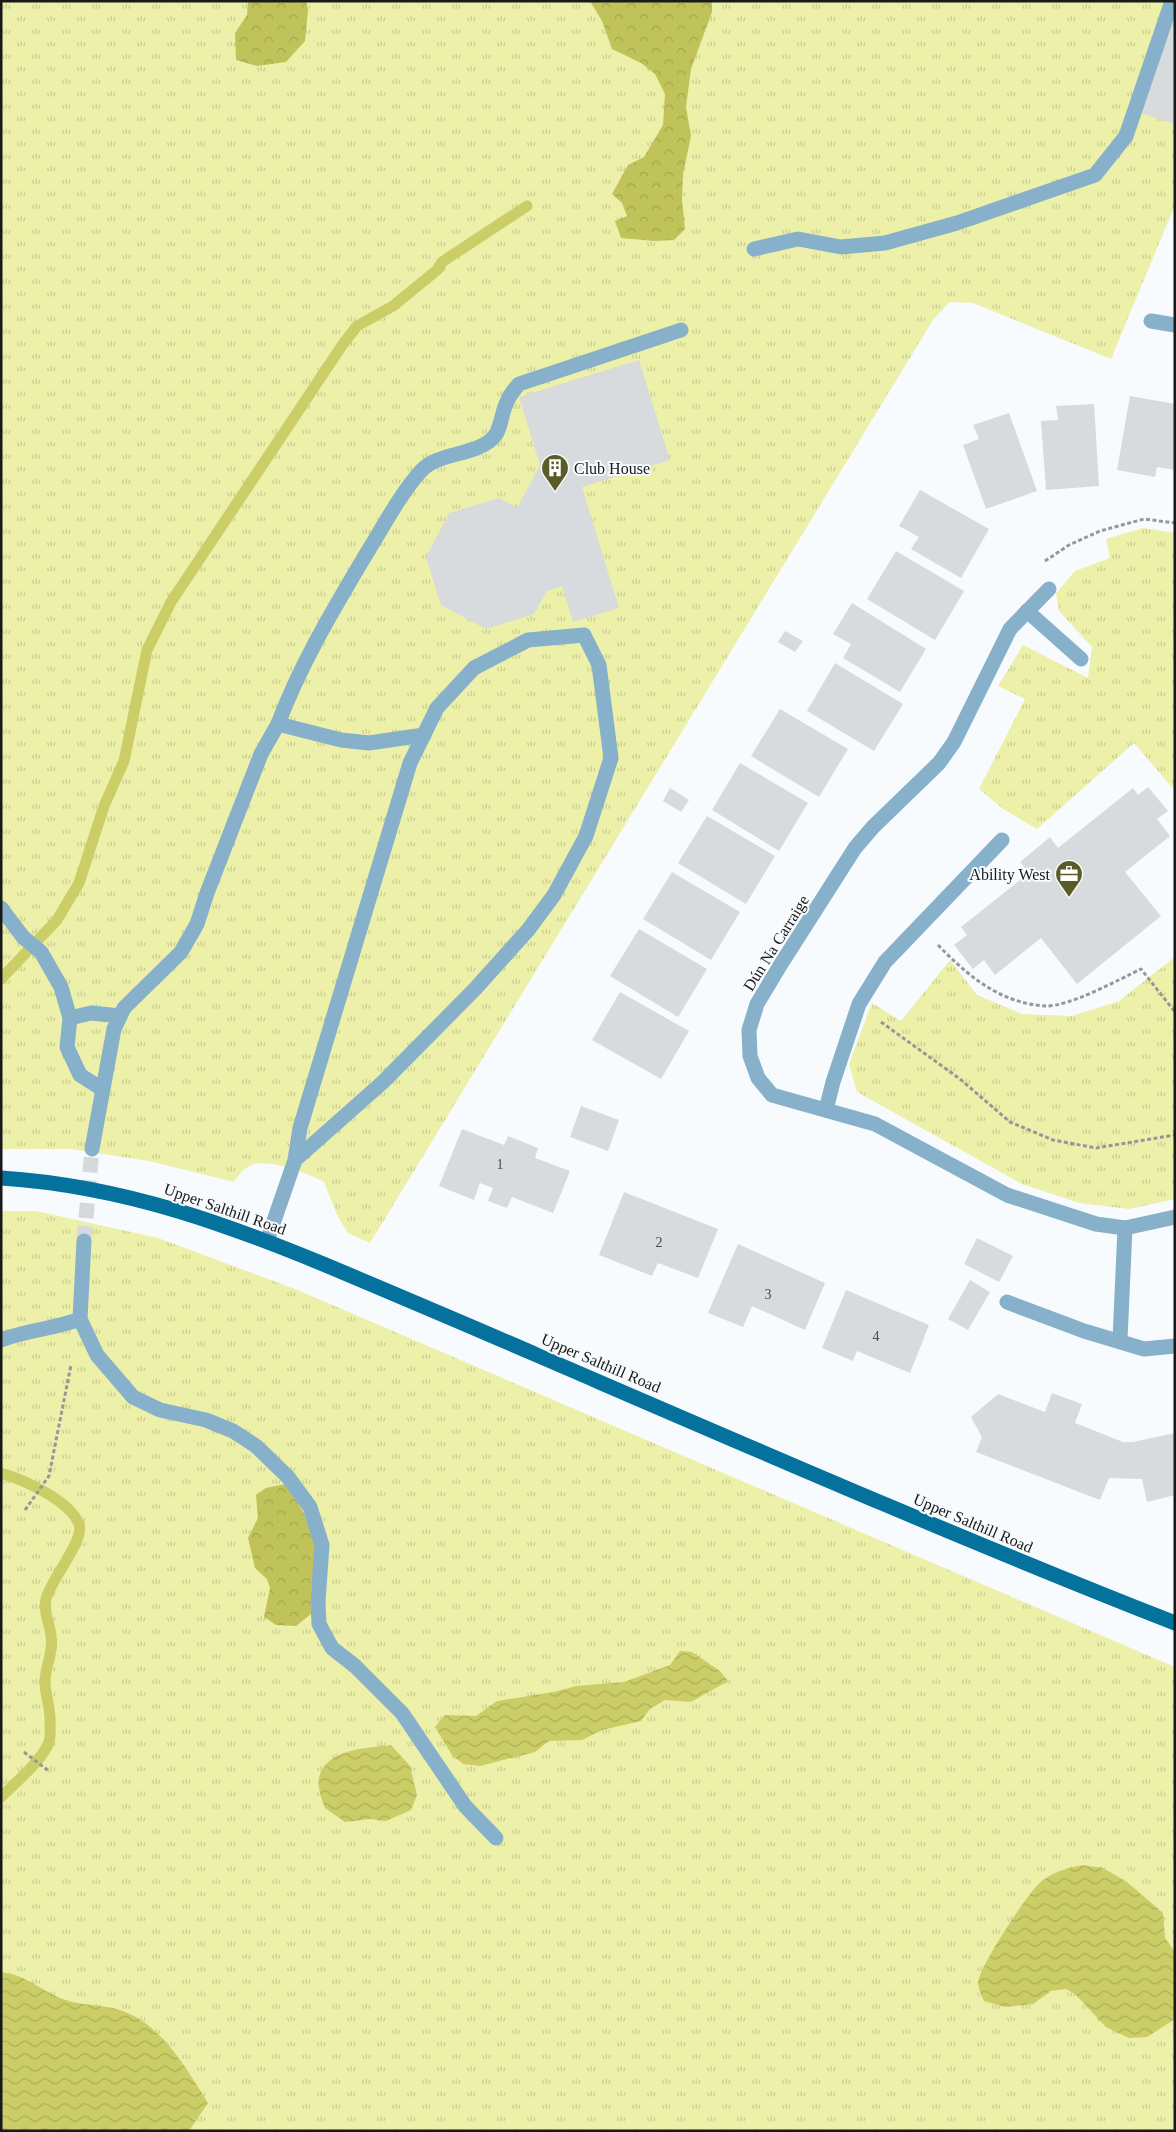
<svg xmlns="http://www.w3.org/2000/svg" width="1176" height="2132" font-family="Georgia,serif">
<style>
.grass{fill:url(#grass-tufts)}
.forest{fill:url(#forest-crowns)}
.water{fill:url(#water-waves)}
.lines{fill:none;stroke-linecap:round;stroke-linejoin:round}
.stream{stroke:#cbcd66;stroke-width:11}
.building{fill:#d7dbdd}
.minor-tunnel{stroke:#d6d9dc;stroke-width:15;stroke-dasharray:15 8;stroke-linecap:butt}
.path{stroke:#95989a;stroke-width:3;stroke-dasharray:4 2.5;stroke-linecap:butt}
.minor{stroke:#87b1ca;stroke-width:15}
.major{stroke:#04729d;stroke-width:15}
.labels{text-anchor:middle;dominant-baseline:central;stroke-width:4;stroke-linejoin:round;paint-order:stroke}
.number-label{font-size:14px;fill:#484a4b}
.poi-label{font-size:16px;fill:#18191a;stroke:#f7fbfe;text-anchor:start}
.street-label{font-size:16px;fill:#18191a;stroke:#f7fbfe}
</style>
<defs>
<pattern id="grass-tufts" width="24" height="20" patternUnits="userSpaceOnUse" patternTransform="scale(1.25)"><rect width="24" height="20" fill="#edf0a8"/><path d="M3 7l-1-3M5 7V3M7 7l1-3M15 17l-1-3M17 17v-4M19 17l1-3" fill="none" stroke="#cacd90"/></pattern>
<pattern id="forest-crowns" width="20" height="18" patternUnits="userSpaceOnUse" patternTransform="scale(1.25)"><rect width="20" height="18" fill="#c0c25a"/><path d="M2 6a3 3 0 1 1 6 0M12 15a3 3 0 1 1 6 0" fill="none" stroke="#a4a64e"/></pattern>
<pattern id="water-waves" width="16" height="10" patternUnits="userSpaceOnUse" patternTransform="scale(1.25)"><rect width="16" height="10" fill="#cbcd66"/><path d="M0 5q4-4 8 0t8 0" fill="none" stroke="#aeaf58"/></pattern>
</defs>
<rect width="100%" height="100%" fill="#f7fbfe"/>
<g class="grass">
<path d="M1,1h1174v204l-64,154 -138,-56 -23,-1 -17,18 -563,923 -22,-10 -10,-16 -14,-35c-13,-8 -53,-22 -69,-18 -9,2 -16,10 -21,18l-85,-21 -79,-12h-69z"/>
<path d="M1143,528l32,5v258l-41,-48 -97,86 -34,-20 -24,-20 46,-90 -27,-13 25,-41 65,33 4,-31 -33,-36 -3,-18 19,-22 35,-13 -4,-19z"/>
<path d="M1175,957v242l-46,10 -50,-6 -57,-19 -165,-92 -8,-28 23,-61 29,18 49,-61 27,35 45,19 50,2 47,-15z"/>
<path d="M1,1211h35l122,27 137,51 880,378v464h-1174z"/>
</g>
<g class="forest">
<path d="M248,1h58l2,9 -3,31 -19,21 -29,4 -21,-6 -1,-27 12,-18z"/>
<path d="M590,1h122v11l-21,57 -5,38 5,29 -8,38 -1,26 3,29 -11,11 -19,1 -34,-3 -6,-17 12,-5 -5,-13 -10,-9 16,-29 16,-8 19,-32 2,-31 -10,-20 -14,-11 -29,-14 -10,-28z"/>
<path d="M285,1484c16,22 34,50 30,79 -3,17 -5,33 -4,51l-15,12 -20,-1 -12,-8 6,-29 -3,-9 -12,-11 -7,-30 10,-20 -2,-23 10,-7z"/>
</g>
<g class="water">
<path d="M680,1651l12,1 28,19 8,10 -37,21 -26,-2 -15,9 -9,12 -39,9 -20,10 -33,1 -14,11 -55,14 -17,-2 -11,-9 -17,-28 10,-12 31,1 21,-15 57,-9 22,-6 48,-4 46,-17z"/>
<path d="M391,1745l19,21 7,29 -6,15 -25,11 -16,-2 -25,3 -20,-14c-3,-8 -8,-21 -6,-30 6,-29 48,-30 72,-33z"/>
<path d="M1082,1865l21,3 24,14 36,31 2,25 10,14v67l-28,18 -18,1 -23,-11 -31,-33 -9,-5 -15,2 -18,13 -28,3 -21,-6c-2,-5 -6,-13 -6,-18 1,-16 52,-94 65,-103 13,-9 25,-12 39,-15z"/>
<path d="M1,1972c25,3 38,17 59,26 19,8 41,6 60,12 42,14 66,58 88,93l-19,28h-188z"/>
</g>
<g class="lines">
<g class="stream">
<path d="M1,979l56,-59 22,-37 25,-77 20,-45 23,-111 24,-48 172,-258 14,-18 36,-20 44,-36 5,-8 85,-56"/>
<path d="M1,1473c24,7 69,28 78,51 6,16 -28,55 -33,75 -3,13 4,25 5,37 3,15 -6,31 -6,46 0,12 5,25 5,37 0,7 1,17 -1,23 -7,19 -34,41 -48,55"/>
</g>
</g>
<g class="building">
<path d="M1175,15v109l-34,-11z"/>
<path d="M639,360l31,100 -88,27 37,121 -46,14 -11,-36 -15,5 -13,23 -48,15 -45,-24 -15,-48 23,-44 50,-15 18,10 23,-43 -21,-68z"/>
<path d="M1130,396l45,8v66l-18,-3 -2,10 -38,-7z"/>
<path d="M1094,404l5,82 -53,4 -5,-69 17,-1 -2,-14z"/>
<path d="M1009,413l28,78 -51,18 -23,-64 16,-6 -6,-14z"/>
<path d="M920,490l69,39 -28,49 -50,-29 8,-12 -20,-11z"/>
<path d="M896,551l68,40 -29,49 -68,-41z"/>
<path d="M852,603l74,46 -26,43 -57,-34 8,-14 -18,-10z"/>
<path d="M785,631l18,10 -8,11 -17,-10z"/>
<path d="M835,663l68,41 -29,47 -67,-40z"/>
<path d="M780,709l68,40 -29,48 -68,-41z"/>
<path d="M740,763l68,40 -29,48 -67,-41z"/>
<path d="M1148,787l20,24 -11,8 13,17 -45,36 36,44 -84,68 -36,-46 -46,37 -11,-15 -11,9 -19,-24 13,-10 -6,-8 68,-54 -9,-11 30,-25 8,11 75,-60 5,7z"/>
<path d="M670,788l19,12 -8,12 -18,-11z"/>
<path d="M707,816l68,40 -29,48 -68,-41z"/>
<path d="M672,872l68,40 -29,48 -68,-41z"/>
<path d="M639,929l68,40 -29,48 -68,-41z"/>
<path d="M620,992l69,39 -28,48 -69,-39z"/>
<path d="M581,1106l38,14 -11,31 -38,-14z"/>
<path d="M462,1129l42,16 4,-9 30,12 -3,10 35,13 -17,42 -41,-16 -5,11 -19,-7 5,-13 -13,-5 -6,17 -35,-14z"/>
<path d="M624,1192l94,37 -20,49 -40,-15 -6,13 -53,-21z"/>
<path d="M977,1238l36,18 -14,26 -35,-18z"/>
<path d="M738,1244l87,39 -20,47 -53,-24 -9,21 -35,-14z"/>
<path d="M970,1280l20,12 -22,38 -20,-11z"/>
<path d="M846,1290l83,35 -19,48 -53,-22 -4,10 -31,-13z"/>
<path d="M1052,1393l30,11 -7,19 48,19h10l42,-9v62l-28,7 -5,-23 -33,-1 -9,22 -124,-48 6,-15 -11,-20 27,-23 47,18z"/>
</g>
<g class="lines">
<path class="minor-tunnel" d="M84,1241l8,-92"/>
<g class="path">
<path d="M1045,561l24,-16 31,-14 44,-12 31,4"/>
<path d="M938,945c30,31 62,58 107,61 24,1 73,-26 96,-37l34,43"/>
<path d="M881,1022l79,57 50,43 43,18 43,8 79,-13"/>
<path d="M25,1510l24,-34 22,-111"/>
<path d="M24,1752l26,20"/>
</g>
<g class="minor">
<path d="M754,249l44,-10 43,8 44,-4 72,-20 138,-48 31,-39 46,-135"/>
<path d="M1151,321l24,4"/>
<path d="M1049,589l-39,40 -56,113 -15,21 -66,64 -18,21 -74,116 -24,40 -8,26 1,26 8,22 14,17 103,29 132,71 89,29 29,4 50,-11"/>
<path d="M1027,611l54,48"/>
<path d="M278,724c22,-59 55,-114 87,-168 17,-27 35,-62 56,-85 17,-19 54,-15 72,-33 9,-9 8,-27 15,-38 2,-6 7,-11 11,-16l162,-54"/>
<path d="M1,908l22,29 18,15 20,35 9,31 -3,29 13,28 22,14"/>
<path d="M70,1018l21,-5 29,3"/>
<path d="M826,1110l7,-28 26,-78 26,-42 117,-122"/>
<path d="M92,1149l22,-120 10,-21 57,-56 16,-28 10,-31 54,-139 17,-30 63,16 28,3 55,-8"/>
<path d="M267,1241l28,-81 5,-32 110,-365 27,-55 37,-40 54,-28 56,-5 15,30 12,93 -25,78 -32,59 -26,35 -53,59 -92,93 -88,78"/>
<path d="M1007,1302l77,29 60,18 31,-3"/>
<path d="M80,1319l17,36 36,42 27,13 46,10 27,11 23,15 32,31 22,30 12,38 -4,57 1,22 13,24 23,18 47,47 63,93 31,32"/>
<path d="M1,1340c26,-10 53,-11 79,-21l4,-78"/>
<path d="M1120,1340l5,-112"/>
</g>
<path class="major" d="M1,1178c125,8 232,48 346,96 64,27 128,54 192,82 211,91 422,183 636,267"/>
</g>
<defs>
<symbol id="building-pin" viewBox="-11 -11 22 30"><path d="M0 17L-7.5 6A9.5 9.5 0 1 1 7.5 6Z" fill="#5b5b28" stroke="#f7fbfe"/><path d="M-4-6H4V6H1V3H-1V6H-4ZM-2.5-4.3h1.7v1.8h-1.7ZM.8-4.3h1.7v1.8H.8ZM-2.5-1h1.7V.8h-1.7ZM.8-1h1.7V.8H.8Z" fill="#fff"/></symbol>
<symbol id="office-pin" viewBox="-11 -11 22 30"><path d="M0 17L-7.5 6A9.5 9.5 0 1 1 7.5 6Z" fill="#5b5b28" stroke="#f7fbfe"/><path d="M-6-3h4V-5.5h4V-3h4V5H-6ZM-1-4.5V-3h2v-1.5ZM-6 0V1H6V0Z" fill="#fff"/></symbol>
</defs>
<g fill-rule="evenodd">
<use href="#building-pin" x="539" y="452" width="32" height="43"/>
<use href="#office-pin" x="1053" y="858" width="32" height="43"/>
</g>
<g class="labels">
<g class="number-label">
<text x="500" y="1164">1</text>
<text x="659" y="1242">2</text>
<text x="768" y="1294">3</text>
<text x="876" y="1336">4</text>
</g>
<g class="poi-label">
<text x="574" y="468">Club House</text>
<text x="1050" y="874" text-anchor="end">Ability West</text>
</g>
<g class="street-label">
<text transform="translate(776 943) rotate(-58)">Dún Na Carraige</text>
<text transform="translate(225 1209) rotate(19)">Upper Salthill Road</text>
<text transform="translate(601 1363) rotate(23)">Upper Salthill Road</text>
<text transform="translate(973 1523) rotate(23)">Upper Salthill Road</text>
</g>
</g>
<rect width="1176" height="2132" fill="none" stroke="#18191a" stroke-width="5"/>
</svg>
